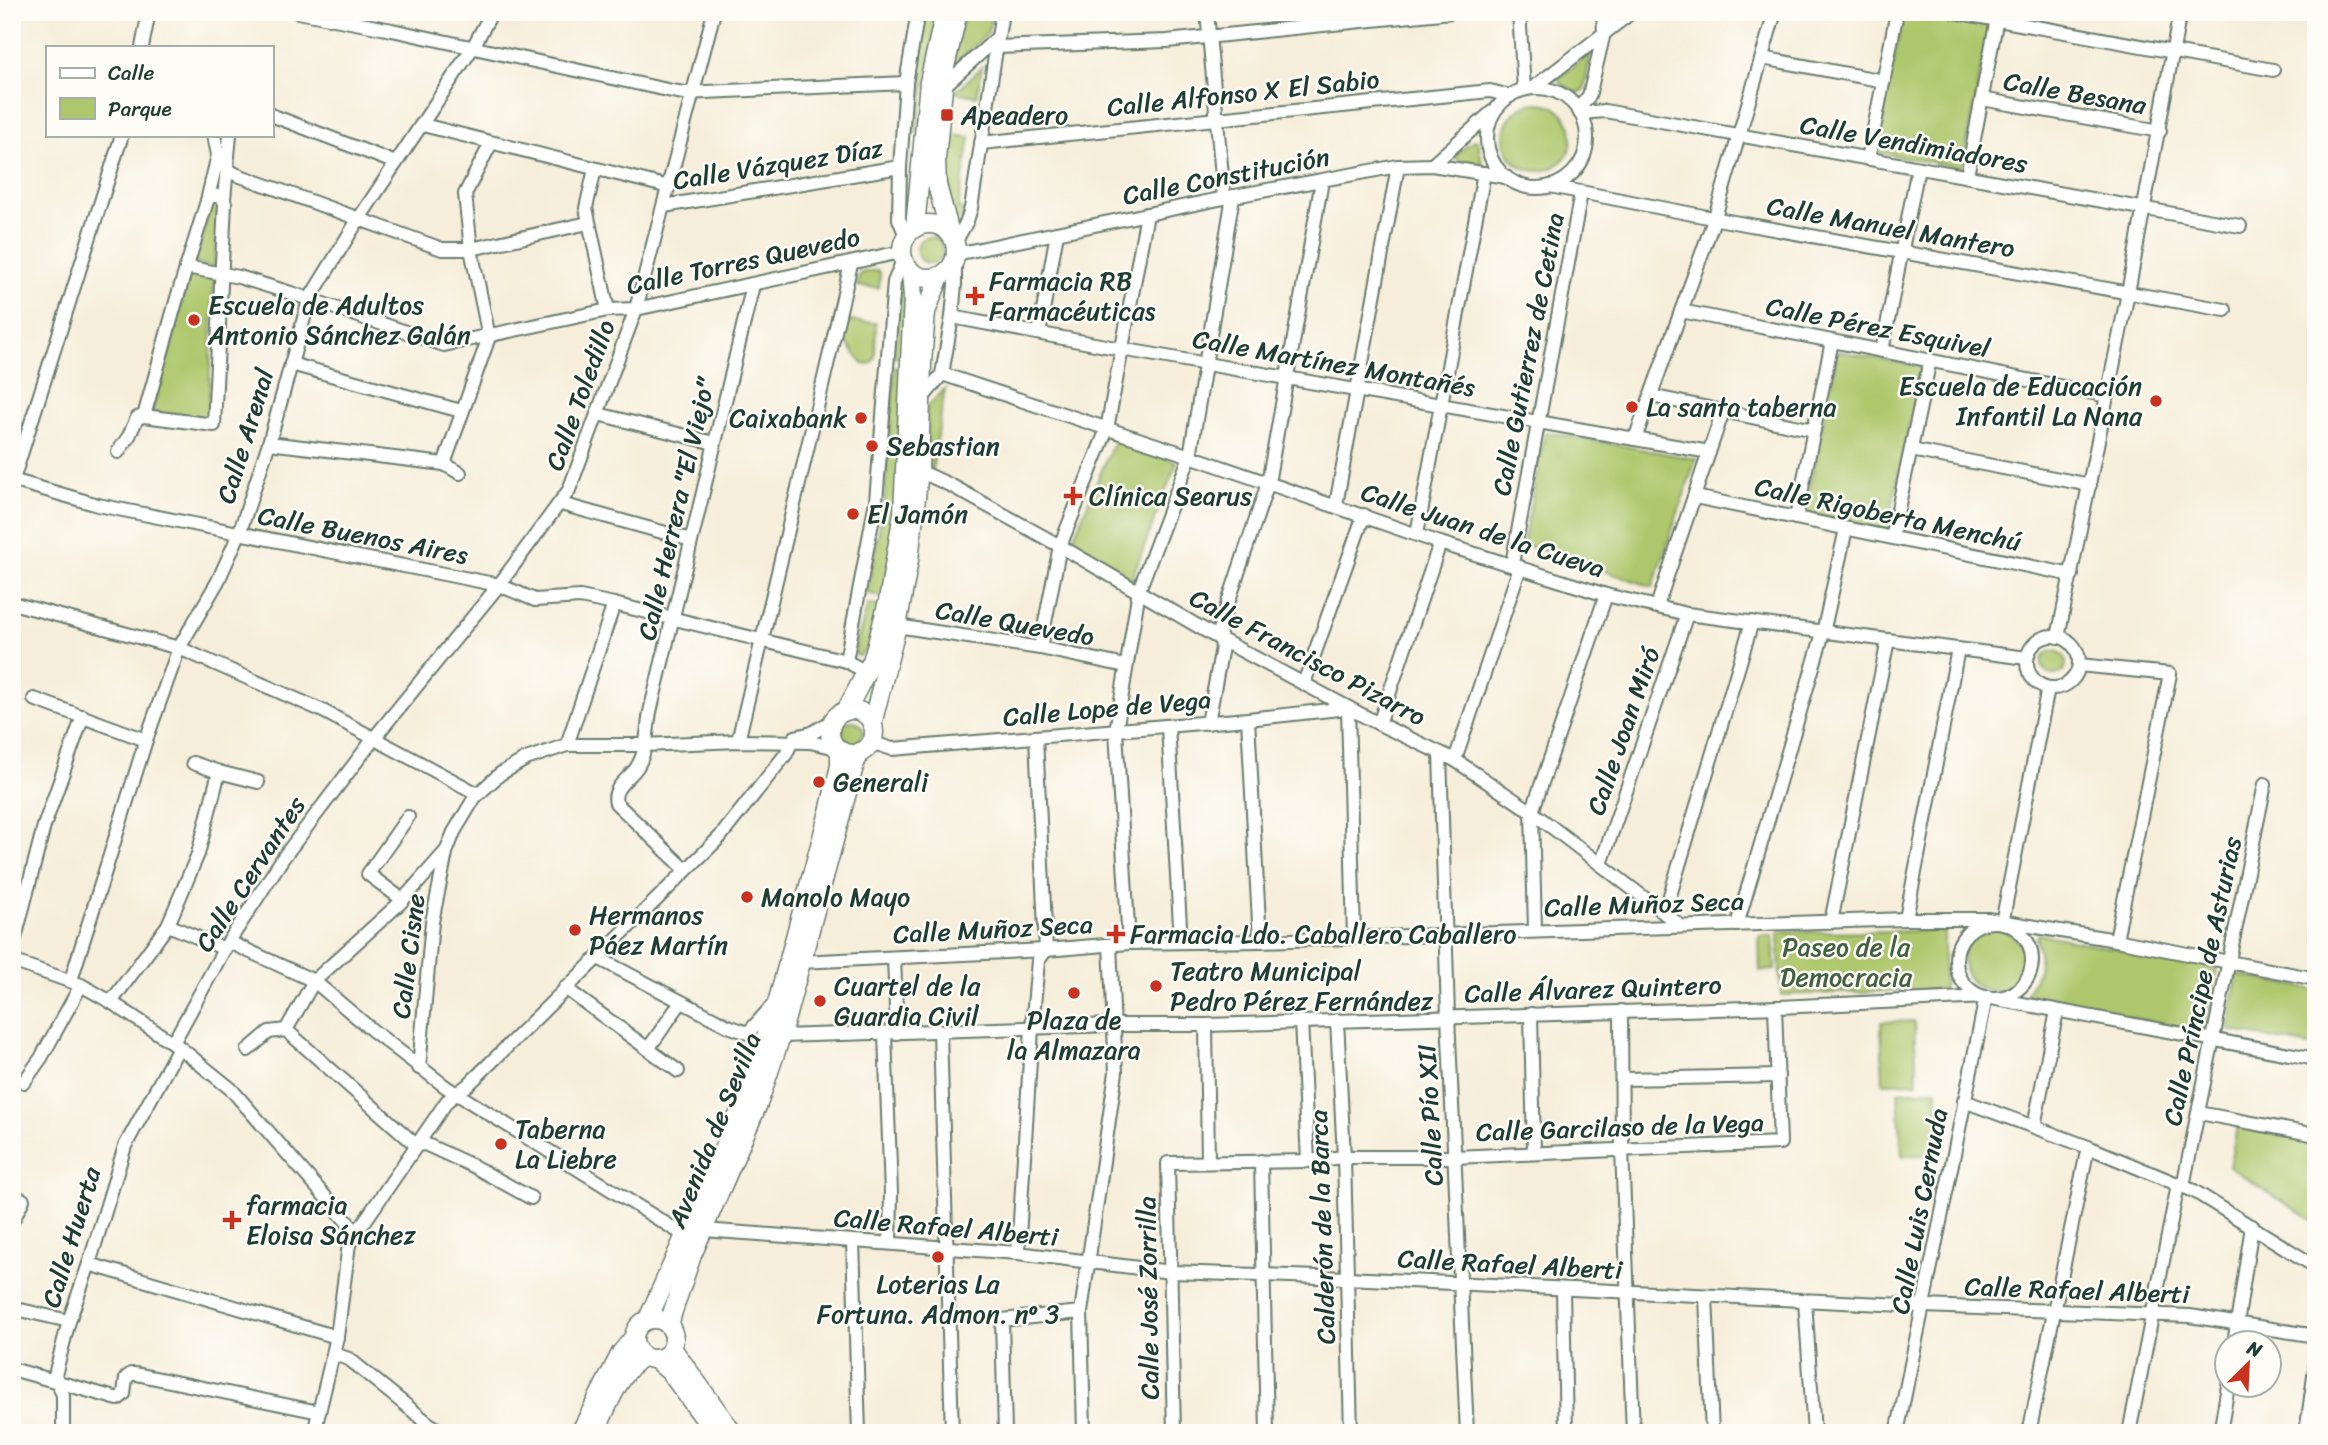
<svg xmlns="http://www.w3.org/2000/svg" width="2328" height="1445" font-family="Sriracha,sans-serif">
<style>
.green{fill:#aec76c;stroke:#668250;stroke-width:2}
.lines{fill:none;stroke-linecap:round;stroke-linejoin:round}
.street-casing{stroke:#6a7b6e;stroke-width:16}
.secondary-casing{stroke:#6a7b6e;stroke-width:21}
.street{stroke:#fff;stroke-width:12}
.secondary{stroke:#fff;stroke-width:18}
.poi-dot{fill:#c8321e;stroke:#fdfcf7;stroke-width:2.5}
.labels{text-anchor:middle;dominant-baseline:central;stroke-width:5;stroke-linejoin:round;paint-order:stroke}
.street-label{font-size:26px;fill:#1f3d34;stroke:#fdfcf7}
.poi-label{font-size:26px;fill:#1f3d34;stroke:#fdfcf7;text-anchor:start}
.park-label{font-size:26px;fill:#436042;stroke:#fdfcf7}
</style>
<rect width="100%" height="100%" fill="#fdfcf7"/>
<filter id="ink" filterUnits="userSpaceOnUse"><feTurbulence type="fractalNoise" baseFrequency=".0143" numOctaves="2"/><feDisplacementMap in="SourceGraphic" scale="14" xChannelSelector="R" yChannelSelector="G"/><feConvolveMatrix kernelMatrix="1 2 1 2 8 2 1 2 1" color-interpolation-filters="sRGB"/></filter>
<filter id="wash" filterUnits="userSpaceOnUse"><feTurbulence type="fractalNoise" baseFrequency=".00686" numOctaves="4" result="noise"/><feDisplacementMap in="SourceGraphic" scale="28" xChannelSelector="R" yChannelSelector="G"/><feGaussianBlur stdDeviation="1.57" result="paint"/><feColorMatrix in="noise" values="0 0 0 0 0 0 0 0 0 0 0 0 0 0 0 0 0 1.4 0 .05"/><feComposite in="paint" operator="in"/></filter>
<g filter="url(#wash)">
<rect width="100%" height="100%" fill="#f6eeda"/>
<g class="green">
<path d="M924,12h14l-21,121 -5,-1 2,-54z"/>
<path d="M964,12h28l-4,21 -36,33z"/>
<path d="M1903,12h14l72,14 -27,142 -85,-16z"/>
<path d="M1591,53l-7,37 -6,3 -18,-10 -1,-5z"/>
<path d="M982,67l-5,29 -22,-4z"/>
<circle cx="1538" cy="137" r="34"/>
<path d="M950,135l20,2 -12,72 5,1 -1,8 -7,3 -12,-37 2,-45z"/>
<path d="M1474,140l4,1 4,22 -3,1 -22,-4 -2,-5z"/>
<path d="M213,202l7,1 -6,64 -20,-4z"/>
<circle cx="930" cy="250" r="13"/>
<path d="M877,270l3,3 -1,15 -22,-2 3,-13z"/>
<path d="M190,273l24,6 -6,139 -56,-6z"/>
<path d="M902,280h3l-1,78 -10,-1z"/>
<path d="M848,321l28,2 -1,34 -3,6 -6,2 -4,-2 -18,-24z"/>
<path d="M1838,351l83,16 -34,165 -83,-19z"/>
<path d="M895,366l10,1 -9,156 -13,74 -16,-4 17,-89z"/>
<path d="M945,389l-13,82 -4,-2 -1,-62z"/>
<path d="M1545,432l151,27 -43,128 -130,-43z"/>
<path d="M1114,441l63,21 -46,118 -61,-34z"/>
<path d="M868,604l12,3 -14,43 -7,6 -4,-2v-5z"/>
<circle cx="2054" cy="663" r="12"/>
<circle cx="852" cy="732" r="11"/>
<circle cx="1994" cy="960" r="31"/>
<path d="M1944,931v58l-163,6 -3,-63z"/>
<path d="M2039,934l178,34 -12,64 -177,-34 -1,-6c13,-18 15,-32 9,-54z"/>
<path d="M1773,935l2,35 -15,1 -1,-35z"/>
<path d="M2237,975l79,15v57l-88,-17z"/>
<path d="M1914,1021l3,61 -34,1 -2,-61z"/>
<path d="M1937,1090l3,64 -38,2 -4,-64z"/>
<path d="M2237,1127l79,15v81l-87,-56z"/>
</g>
</g>
<g filter="url(#ink)">
<g class="lines">
<defs>
<g id="street">
<path d="M298,12l94,18 280,61 12,2 222,-10"/>
<path d="M1207,12l17,186"/>
<path d="M1519,12l5,77"/>
<path d="M1954,12l319,58"/>
<path d="M142,47l7,-35"/>
<path d="M996,47l171,-6 284,-29"/>
<path d="M1762,58l122,23"/>
<path d="M943,87l54,-49"/>
<path d="M1533,88l99,-76"/>
<circle cx="1537" cy="138" r="50"/>
<path d="M1982,99l178,32"/>
<path d="M1578,109l11,-13 15,-63 -1,-21"/>
<path d="M1580,113l25,-2 635,115"/>
<path d="M271,115l125,48"/>
<path d="M423,125l246,62"/>
<path d="M981,143l509,-52 20,5"/>
<path d="M218,155l5,11 12,8 207,75h29l117,-26"/>
<path d="M1868,159l29,-147"/>
<path d="M1432,165l60,-53"/>
<path d="M595,169l-9,39 22,102"/>
<path d="M1967,176l31,-163"/>
<path d="M1550,186l178,35 497,89"/>
<path d="M211,195l11,2 3,6 -11,222 -70,-9 33,-118 30,-97z"/>
<path d="M224,199l6,-64"/>
<path d="M207,201l11,-46 -4,-20"/>
<path d="M664,206l236,-39"/>
<path d="M906,236l-7,-17 1,-52 6,-84 12,-71"/>
<path d="M955,243l12,-22 4,-13 31,-196"/>
<path d="M956,254l268,-56 174,-32 34,-1 74,12"/>
<path d="M186,267l53,10 55,17 150,51 164,-35 28,-1 260,-56 6,-5"/>
<path d="M1681,311l427,85"/>
<path d="M952,317l169,32 588,103"/>
<path d="M1039,333l18,-100"/>
<path d="M1882,351l36,-183"/>
<path d="M291,364l170,47"/>
<path d="M942,374l248,82 250,87 166,52 81,19 340,44"/>
<path d="M1651,396l163,34"/>
<path d="M921,400l21,-26 10,-57 3,-33v-24"/>
<path d="M598,414l116,29"/>
<path d="M1635,439l80,-222 60,-205"/>
<path d="M269,443l175,21 16,9"/>
<path d="M1911,450l179,35"/>
<path d="M118,452l11,-16 8,-18 7,-2"/>
<path d="M444,464l45,-127 -18,-88 -6,-55 26,-51"/>
<path d="M913,468l39,18 108,60 160,93 159,85 76,36 77,52 149,114"/>
<path d="M12,480l86,25 401,80 36,15 45,-3 34,7 232,57 20,11"/>
<path d="M12,483l110,-348"/>
<path d="M1695,497l377,78"/>
<path d="M561,504l130,36"/>
<path d="M1336,505l62,-339"/>
<path d="M1796,518l36,-177"/>
<path d="M1417,534l67,-361"/>
<path d="M1892,537l38,-177"/>
<path d="M1512,564l69,-371"/>
<path d="M12,603l167,45 142,62 157,84"/>
<path d="M1657,606l66,-195"/>
<path d="M897,626l143,22 86,18"/>
<circle cx="2053" cy="662" r="26"/>
<path d="M2058,637l70,-344 52,-281"/>
<path d="M1040,648l20,-102 47,-117 40,-215"/>
<path d="M846,661l30,-160 18,-219 9,-22"/>
<path d="M2079,665l91,9 -54,266"/>
<path d="M1304,683l60,-168"/>
<path d="M34,699l112,41"/>
<path d="M1348,708l6,229"/>
<path d="M1248,719l12,222"/>
<path d="M1208,723l14,-76 -3,-17 49,-147 54,-302"/>
<path d="M1379,724l61,-181"/>
<path d="M1168,726l13,216"/>
<path d="M795,737l17,-4 20,-12"/>
<path d="M738,741l113,-477"/>
<path d="M871,742l21,7 356,-30 100,-11"/>
<path d="M567,745l47,-141"/>
<path d="M1440,753l8,263 19,417"/>
<path d="M1455,760l65,-193"/>
<path d="M193,763l26,9 39,10"/>
<path d="M1601,864l86,-250"/>
<path d="M686,870l-70,-67c-5,-15 14,-25 21,-36 10,-15 10,-38 13,-55l103,-427"/>
<path d="M403,900l-35,-26 40,-57"/>
<path d="M1665,912l87,-290"/>
<path d="M1906,919l52,-270"/>
<circle cx="1994" cy="960" r="38"/>
<path d="M1831,922l57,-282"/>
<path d="M2002,923l46,-235"/>
<path d="M168,925l57,24"/>
<path d="M1737,925l86,-292 23,-104"/>
<path d="M1535,930l-3,-118 74,-217"/>
<path d="M229,942l85,39 58,49 74,57 238,148"/>
<path d="M1129,943l-13,-212 23,-141 51,-134 43,-260"/>
<path d="M12,950l32,-124 39,-110"/>
<path d="M598,958l130,68 20,7 25,-28"/>
<path d="M894,958l3,75"/>
<path d="M12,961l69,24 30,17 68,45 52,42 125,143"/>
<path d="M800,962l246,-12 83,-7 131,-2 646,-22h81l129,21 200,39"/>
<path d="M71,980l75,-240 33,-92 39,-67 21,-47 30,-91 40,-143 49,-80 115,-173 19,-35"/>
<path d="M565,988l113,83"/>
<path d="M111,1002l57,-77 30,-71 21,-82"/>
<path d="M1621,1011l1,138 11,284"/>
<path d="M1531,1014l3,138"/>
<path d="M1337,1020l7,137 7,276"/>
<path d="M1301,1021l7,140"/>
<path d="M1206,1025l2,137"/>
<path d="M940,1031l12,402"/>
<path d="M776,1033l5,3 333,-11h92l573,-18 207,-10 330,62"/>
<path d="M885,1034l6,159 -1,50"/>
<path d="M173,1043l53,-97 57,-88 92,-121 124,-152 70,-95 67,-181 78,-297"/>
<path d="M648,1049l33,-47"/>
<path d="M248,1050l21,-18 17,-2"/>
<path d="M419,1068l13,-146 14,-69"/>
<path d="M1622,1079l156,-3"/>
<path d="M24,1082l17,-24 40,-73"/>
<path d="M1964,1101l124,46 106,44 122,76"/>
<path d="M2199,1113l117,22"/>
<path d="M2034,1126l23,-115"/>
<path d="M1261,1161l6,272"/>
<path d="M2183,1186l82,-402"/>
<path d="M12,1195l11,5 -11,22"/>
<path d="M531,1198l-58,-32 -48,-22 -9,1 -130,-115 28,-49 87,-79 46,-52 7,-18 21,-35 25,-23 26,-15 41,-14h77l94,-4 72,1 27,6"/>
<path d="M703,1230l315,23 153,19 176,6 577,28 266,10 126,20"/>
<path d="M853,1241l6,192"/>
<path d="M1018,1253l14,-225 6,-67 8,-11 -10,-213"/>
<path d="M89,1264l248,73"/>
<path d="M1563,1290l3,143"/>
<path d="M1706,1296l6,137"/>
<path d="M1805,1301l9,132"/>
<path d="M12,1308l57,13"/>
<path d="M2234,1344l18,-118"/>
<path d="M334,1354l15,5 80,65 16,9"/>
<path d="M12,1369l106,30 6,-5 2,-16 5,-4h5l183,38"/>
<path d="M63,1433v-38l-8,-20 14,-54 20,-57 36,-118 54,-99"/>
<path d="M140,1433h6"/>
<path d="M314,1433l23,-96 12,-93 98,-143 21,-16 252,-248 66,-83 5,-11"/>
<path d="M1005,1433l-3,-113 79,-8"/>
<path d="M1084,1433l-3,-121 35,-240 -6,-127"/>
<path d="M1174,1433l-6,-270 140,-2 36,-4h110l326,-14 -5,-136"/>
<path d="M1897,1433l89,-436"/>
<path d="M2029,1433l59,-286"/>
<path d="M2129,1433l49,-248"/>
<path d="M2220,1433l8,-47"/>
<path d="M2306,1433l10,-71"/>
</g>
<g id="secondary">
<circle cx="929" cy="251" r="27"/>
<path d="M915,227l14,-145 16,-70"/>
<path d="M950,233l-13,-48 -1,-26 9,-92 13,-55"/>
<circle cx="852" cy="732" r="22"/>
<path d="M846,711l26,-50 4,-13 12,-47 15,-88 10,-215 -2,-27"/>
<path d="M872,724l25,-98 12,-66 10,-89 3,-108 4,-51 14,-36"/>
<circle cx="654" cy="1339" r="20"/>
<path d="M648,1319l97,-219 33,-100 52,-192 10,-42v-16"/>
<path d="M669,1326l4,-15 19,-56 66,-151 23,-68 74,-273 6,-12"/>
<path d="M672,1348l61,85"/>
<path d="M655,1359l15,13 45,61"/>
<path d="M580,1433l41,-80 13,-16"/>
<path d="M595,1433c13,-28 23,-57 47,-77"/>
</g>
</defs>
<use href="#street" class="street-casing"/>
<use href="#secondary" class="secondary-casing"/>
<use href="#street" class="street"/>
<use href="#secondary" class="secondary"/>
</g>
</g>
<g class="poi-dot">
<rect x="940" y="108" width="14" height="14" rx="3.5"/>
<path d="M971.5 285.5h7v7h7v7h-7v7h-7v-7h-7v-7h7z"/>
<circle cx="194" cy="320" r="7"/>
<circle cx="2156" cy="401" r="7"/>
<circle cx="1632" cy="407" r="7"/>
<circle cx="861" cy="418" r="7"/>
<circle cx="872" cy="446" r="7"/>
<path d="M1069.5 485.5h7v7h7v7h-7v7h-7v-7h-7v-7h7z"/>
<circle cx="853" cy="514" r="7"/>
<circle cx="819" cy="782" r="7"/>
<circle cx="747" cy="897" r="7"/>
<circle cx="575" cy="930" r="7"/>
<path d="M1112.5 923.5h7v7h7v7h-7v7h-7v-7h-7v-7h7z"/>
<circle cx="1156" cy="986" r="7"/>
<circle cx="1074" cy="993" r="7"/>
<circle cx="820" cy="1001" r="7"/>
<circle cx="501" cy="1144" r="7"/>
<path d="M228.5 1209.5h7v7h7v7h-7v7h-7v-7h-7v-7h7z"/>
<circle cx="938" cy="1257" r="7"/>
</g>
<g class="labels">
<g class="street-label">
<text transform="translate(1243 93) rotate(-6)">Calle Alfonso X El Sabio</text>
<text transform="translate(2075 93) rotate(10)">Calle Besana</text>
<text transform="translate(1914 144) rotate(10)">Calle Vendimiadores</text>
<text transform="translate(778 164) rotate(-9)">Calle Vázquez Díaz</text>
<text transform="translate(1226 176) rotate(-11)">Calle Constitución</text>
<text transform="translate(1891 227) rotate(10)">Calle Manuel Mantero</text>
<text transform="translate(743 261) rotate(-12)">Calle Torres Quevedo</text>
<text transform="translate(1878 327) rotate(11)">Calle Pérez Esquivel</text>
<text transform="translate(1528 354) rotate(-79)">Calle Gutierrez de Cetina</text>
<text transform="translate(1334 363) rotate(10)">Calle Martínez Montañés</text>
<text transform="translate(580 395) rotate(-70)">Calle Toledillo</text>
<text transform="translate(245 436) rotate(-73)">Calle Arenal</text>
<text transform="translate(676 509) rotate(-77)">Calle Herrera "El Viejo"</text>
<text transform="translate(1888 514) rotate(12)">Calle Rigoberta Menchú</text>
<text transform="translate(1483 530) rotate(18)">Calle Juan de la Cueva</text>
<text transform="translate(363 535) rotate(11)">Calle Buenos Aires</text>
<text transform="translate(1015 623) rotate(10)">Calle Quevedo</text>
<text transform="translate(1308 657) rotate(28)">Calle Francisco Pizarro</text>
<text transform="translate(1107 708) rotate(-5)">Calle Lope de Vega</text>
<text transform="translate(1623 731) rotate(-71)">Calle Joan Miró</text>
<text transform="translate(250 874) rotate(-57)">Calle Cervantes</text>
<text transform="translate(1644 904) rotate(-2)">Calle Muñoz Seca</text>
<text transform="translate(993 929) rotate(-3)">Calle Muñoz Seca</text>
<text transform="translate(408 956) rotate(-83)">Calle Cisne</text>
<text transform="translate(2202 981) rotate(-78)">Calle Príncipe de Asturias</text>
<text transform="translate(1593 989) rotate(-2)">Calle Álvarez Quintero</text>
<text transform="translate(1430 1115) rotate(-93)">Calle Pío XII</text>
<text transform="translate(1620 1127) rotate(-2)">Calle Garcilaso de la Vega</text>
<text transform="translate(714 1130) rotate(-68)">Avenida de Sevilla</text>
<text transform="translate(1919 1211) rotate(-79)">Calle Luis Cernuda</text>
<text transform="translate(946 1227) rotate(5)">Calle Rafael Alberti</text>
<text transform="translate(1322 1227) rotate(-92)">Calderón de la Barca</text>
<text transform="translate(71 1237) rotate(-73)">Calle Huerta</text>
<text transform="translate(1510 1264) rotate(3)">Calle Rafael Alberti</text>
<text transform="translate(2077 1290) rotate(2)">Calle Rafael Alberti</text>
<text transform="translate(1148 1298) rotate(-91)">Calle José Zorrilla</text>
</g>
<g class="poi-label">
<text x="961" y="115">Apeadero</text>
<text x="989" y="281">Farmacia RB<tspan x="989" dy="30">Farmacéuticas</tspan></text>
<text x="208" y="305">Escuela de Adultos<tspan x="208" dy="30">Antonio Sánchez Galán</tspan></text>
<text x="2142" y="386" text-anchor="end">Escuela de Educación<tspan x="2142" dy="30">Infantil La Nana</tspan></text>
<text x="1646" y="407">La santa taberna</text>
<text x="847" y="418" text-anchor="end">Caixabank</text>
<text x="886" y="446">Sebastian</text>
<text x="1089" y="496">Clínica Searus</text>
<text x="867" y="514">El Jamón</text>
<text x="833" y="782">Generali</text>
<text x="761" y="897">Manolo Mayo</text>
<text x="589" y="915">Hermanos<tspan x="589" dy="30">Páez Martín</tspan></text>
<text x="1130" y="934">Farmacia Ldo. Caballero Caballero</text>
<text x="1170" y="971">Teatro Municipal<tspan x="1170" dy="30">Pedro Pérez Fernández</tspan></text>
<text x="834" y="986">Cuartel de la<tspan x="834" dy="30">Guardia Civil</tspan></text>
<text x="1074" y="1020" text-anchor="middle">Plaza de<tspan x="1074" dy="30">la Almazara</tspan></text>
<text x="515" y="1129">Taberna<tspan x="515" dy="30">La Liebre</tspan></text>
<text x="246" y="1205">farmacia<tspan x="246" dy="30">Eloisa Sánchez</tspan></text>
<text x="938" y="1284" text-anchor="middle">Loterias La<tspan x="938" dy="30">Fortuna. Admon. nº 3</tspan></text>
</g>
<g class="park-label">
<text x="1846" y="947">Paseo de la<tspan x="1846" dy="30">Democracia</tspan></text>
</g>
</g>
<rect width="2328" height="1445" fill="none" stroke="#fdfcf7" stroke-width="42"/>
<rect x="46" y="46" width="228" height="91" fill="#fdfcf7" stroke="#a4b0a9" stroke-width="2"/>
<rect x="60" y="68" width="35" height="10" fill="#ffffff" stroke="#a4b0a9" stroke-width="2"/>
<text x="108" y="80" font-size="21" fill="#1f3d34">Calle</text>
<rect x="60" y="98" width="35" height="21" fill="#aec76c" stroke="#a4b0a9" stroke-width="2"/>
<text x="108" y="116" font-size="21" fill="#1f3d34">Parque</text>
<g transform="translate(2248 1364) rotate(24)"><circle r="33" fill="#fdfcf7" stroke="#a4b0a9" stroke-width="2"/>
<path d="M0-5L12 26L0 18L-12 26Z" fill="#c8321e"/>
<text y="-10" font-size="19" font-weight="bold" text-anchor="middle" fill="#1f3d34">N</text>
</g>
</svg>
